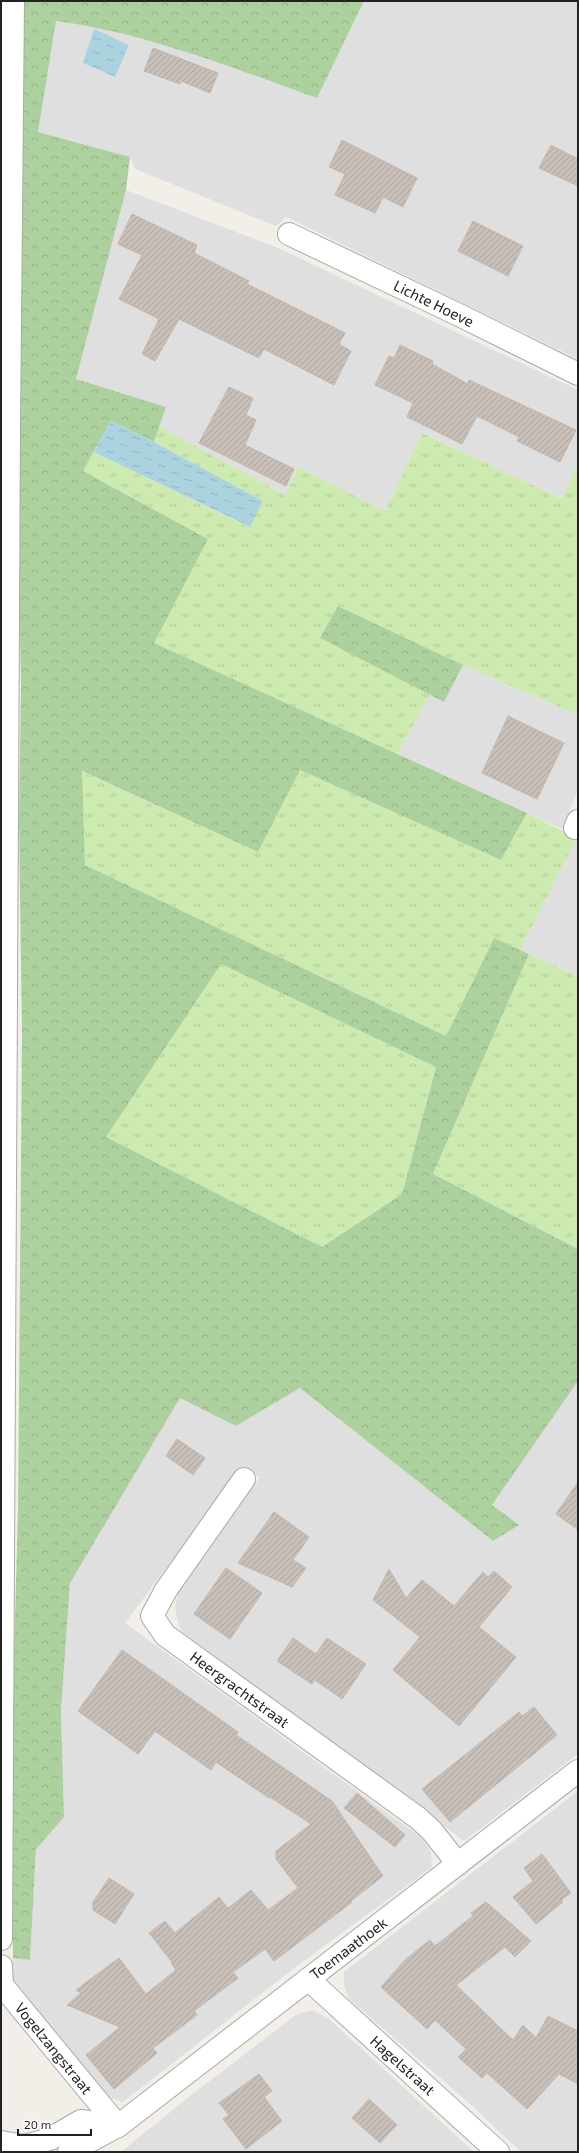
<svg xmlns="http://www.w3.org/2000/svg" width="579" height="2153" font-family="'Exo 2',sans-serif">
<style>
.residential{fill:#e0dfdf}
.grass{fill:url(#grass-tufts)}
.forest{fill:url(#forest-crowns);fill-rule:evenodd}
.water{fill:url(#water-ripples)}
.building{fill:url(#building-hatch);stroke:#c4b6ab}
.lines{fill:none;stroke-linecap:round;stroke-linejoin:round}
.street-casing{stroke:#a9a9a9;stroke-width:24}
.street{stroke:#fff;stroke-width:22}
.labels{text-anchor:middle;dominant-baseline:central;stroke-width:4;stroke-linejoin:round;paint-order:stroke}
.street-label{font-size:15px;fill:#222;stroke:#fff}
</style>
<defs>
<pattern id="grass-tufts" width="24" height="20" patternUnits="userSpaceOnUse"><rect width="24" height="20" fill="#cdebb0"/><path d="M3 7l-1-3M5 7V3M7 7l1-3M15 17l-1-3M17 17v-4M19 17l1-3" fill="none" stroke="#b0c997"/></pattern>
<pattern id="forest-crowns" width="20" height="18" patternUnits="userSpaceOnUse"><rect width="20" height="18" fill="#add19e"/><path d="M2 6a3 3 0 1 1 6 0M12 15a3 3 0 1 1 6 0" fill="none" stroke="#95b388"/></pattern>
<pattern id="water-ripples" width="26" height="14" patternUnits="userSpaceOnUse"><rect width="26" height="14" fill="#aad3df"/><path d="M2 4q2-2 4 0t4 0M15 11q2-2 4 0t4 0" fill="none" stroke="#92b5bf"/></pattern>
<pattern id="building-hatch" width="6" height="6" patternUnits="userSpaceOnUse"><rect width="6" height="6" fill="#c7bfb8"/><path d="M-1 1l2-2M0 6l6-6M5 7l2-2" fill="none" stroke="#aba49e"/></pattern>
</defs>
<rect width="100%" height="100%" fill="#f2efe9"/>
<g class="residential">
<path d="M364,1h214v358l-292,-142 -10,9 -141,-57 -5,-12 -92,-25 18,-112 37,6 86,23 138,49z"/>
<path d="M126,190l150,57 302,143v74l-16,35 -138,-66 -39,78 -87,-44 -13,28 -126,-69 6,-19 -89,-28z"/>
<path d="M463,665l115,50v75l-16,39 -164,-75 32,-60 14,8z"/>
<path d="M578,836v140l-58,-26z"/>
<path d="M578,1381v373l-114,87 -281,-208 -5,-10 -3,-16 3,-13 82,-117 -18,-10 -117,156 297,215 9,14 1,15 -143,105 -166,130 -18,-6 -96,-121 4,-17 17,2 6,-111 28,-33 -3,-106 9,-127 110,-185 56,28 64,-38 193,153 -1,-36z"/>
<path d="M578,1791v361h-57l-52,-49 -120,-104 -5,-14v-13z"/>
<path d="M312,2010l16,8 146,134h-353l69,-56 106,-81z"/>
</g>
<g class="grass">
<path d="M159,426l126,69 13,-28 87,44 38,-78 139,66 16,-35v251l-115,-50 -125,-59 -18,32 110,56 -32,60 -245,-111 55,-104 -125,-68 11,-19 155,75 14,-26 -109,-59z"/>
<path d="M300,770l201,90 26,-47 50,25 -57,112 -26,-12 -48,98 -361,-171 -4,-94 177,81z"/>
<path d="M529,954l49,22v273l-145,-75z"/>
<path d="M221,964l215,102 -34,128 -80,53 -216,-110z"/>
</g>
<g class="forest">
<path d="M23,1h341l-47,97c-85,-30 -171,-65 -261,-77l-18,111 92,25 -4,33 -50,189 90,28 -12,35 -43,-21 -28,50 125,68 -54,104 373,170 -26,47 -201,-90 -42,82 -176,-81 3,94 361,171 48,-98 35,16 -96,220 145,75v132l-86,124 27,20 -26,16 -193,-153 -64,38 -56,-28 -110,185 -9,127 3,107 -28,32 -6,111 -17,-2 -1,-225 6,-225 4,-474 -3,-210 2,-140 -3,-136zM221,964l215,103 -34,127 -80,53 -216,-110z"/>
<path d="M338,606l125,59 -19,37 -124,-64z"/>
</g>
<g class="water">
<path d="M94,29l35,16 -14,32 -32,-14z"/>
<path d="M111,421l43,21 109,59 -13,26 -156,-75z"/>
</g>
<g class="building">
<path d="M153,48l65,25 -8,20 -29,-12 -1,3 -36,-13z"/>
<path d="M342,140l75,38 -14,29 -20,-10 -8,16 -40,-18 10,-21 -16,-7z"/>
<path d="M551,145l27,14v27l-39,-18z"/>
<path d="M132,214l65,31 -3,8 55,28 -2,3 98,49 -6,11 12,7 -17,34 -70,-36 -5,9 -80,-39 -24,42 -13,-7 17,-35 -40,-20 23,-44 -24,-11z"/>
<path d="M473,221l50,25 -15,30 -50,-25z"/>
<path d="M400,345l33,16 -1,3 36,20 1,-4 107,50 -16,32 -43,-21 2,-4 -42,-21 -15,28 -55,-27 6,-14 -38,-18 14,-29 5,2z"/>
<path d="M229,387l24,11 -7,17 10,5 -11,25 49,24 -8,17 -87,-43z"/>
<path d="M508,716l56,27 -27,56 -55,-26z"/>
<path d="M177,1439l28,19 -12,17 -27,-19z"/>
<path d="M578,1482v48l-22,-16z"/>
<path d="M274,1512l35,25 -16,23 13,8 -14,19 -54,-24z"/>
<path d="M226,1568l36,25 -32,46 -36,-25z"/>
<path d="M389,1569l17,29 16,-18 32,26 29,-34 5,5 6,-6 18,16 -33,40 37,30 -57,69 -66,-56 27,-33 -47,-37z"/>
<path d="M293,1638l23,16 11,-16 39,26 -24,35 -27,-19 -3,4 -35,-23z"/>
<path d="M122,1650l116,82 -2,3 96,66 51,75 -32,25 1,1 -9,7 -69,52 -9,-12 -32,23 5,6 -44,33 3,4 -44,33 4,5 -43,36 -28,-34 34,-28 -53,-22 14,-12 -5,-3 43,-32 27,36 30,-24 -5,-7 1,-1 -23,-29 16,-12 10,12 44,-36 9,11 23,-18 17,20 30,-22 -22,-29v-8l35,-27 -41,-27 -1,1 -53,-36 -5,8 -56,-39 -17,23 -60,-43z"/>
<path d="M534,1707l23,28 -107,87 -28,-33 97,-77 3,4z"/>
<path d="M357,1793l48,42 -10,12 -51,-39z"/>
<path d="M542,1854l29,39 -10,7 2,2 -27,22 -23,-27 20,-16 -9,-13z"/>
<path d="M109,1878l25,16 -19,30 -22,-14v-8z"/>
<path d="M486,1902l45,39 -16,16 -10,-10 -49,38 57,55 10,-15 13,13 12,-22 30,15v53l-19,-10 -32,35 -40,-36 -5,5 -24,-21 8,-8 -31,-29 -8,9 -46,-42 25,-28 24,-19 5,6 38,-30 -2,-3z"/>
<path d="M259,2074l13,17 -8,6 18,24 -36,28 -23,-30 6,-4 -10,-12z"/>
<path d="M369,2099l28,26 -17,18 -28,-25z"/>
</g>
<g class="lines">
<defs>
<g id="street">
<path d="M289,234l168,80 121,60"/>
<path d="M575,828l3,-7"/>
<path d="M244,1479l-78,111 -14,26 13,19 253,183 14,13 26,33"/>
<path d="M1,1939l8,-1512 4,-426"/>
<path d="M1,1966l1,19 116,141"/>
<path d="M308,1979l190,173"/>
<path d="M1,2142l23,4 26,-7 31,-18 37,5"/>
<path d="M69,2152l49,-26 460,-355"/>
</g>
</defs>
<use href="#street" class="street-casing"/>
<use href="#street" class="street"/>
</g>
<g class="labels">
<g class="street-label">
<text transform="translate(434 303) rotate(26)">Lichte Hoeve</text>
<text transform="translate(240 1689) rotate(36)">Heergrachtstraat</text>
<text transform="translate(348 1948) rotate(-37)">Toemaathoek</text>
<text transform="translate(54 2048) rotate(51)">Vogelzangstraat</text>
<text transform="translate(403 2065) rotate(42)">Hagelstraat</text>
</g>
</g>
<rect width="579" height="2153" fill="none" stroke="#222222" stroke-width="4"/>
<path d="M18 2129v6h73v-6" fill="none" stroke="#222222" stroke-width="2"/>
<text x="24" y="2129" font-size="12" fill="#222222" stroke="#ffffff" stroke-width="3" paint-order="stroke">20 m</text>
</svg>
